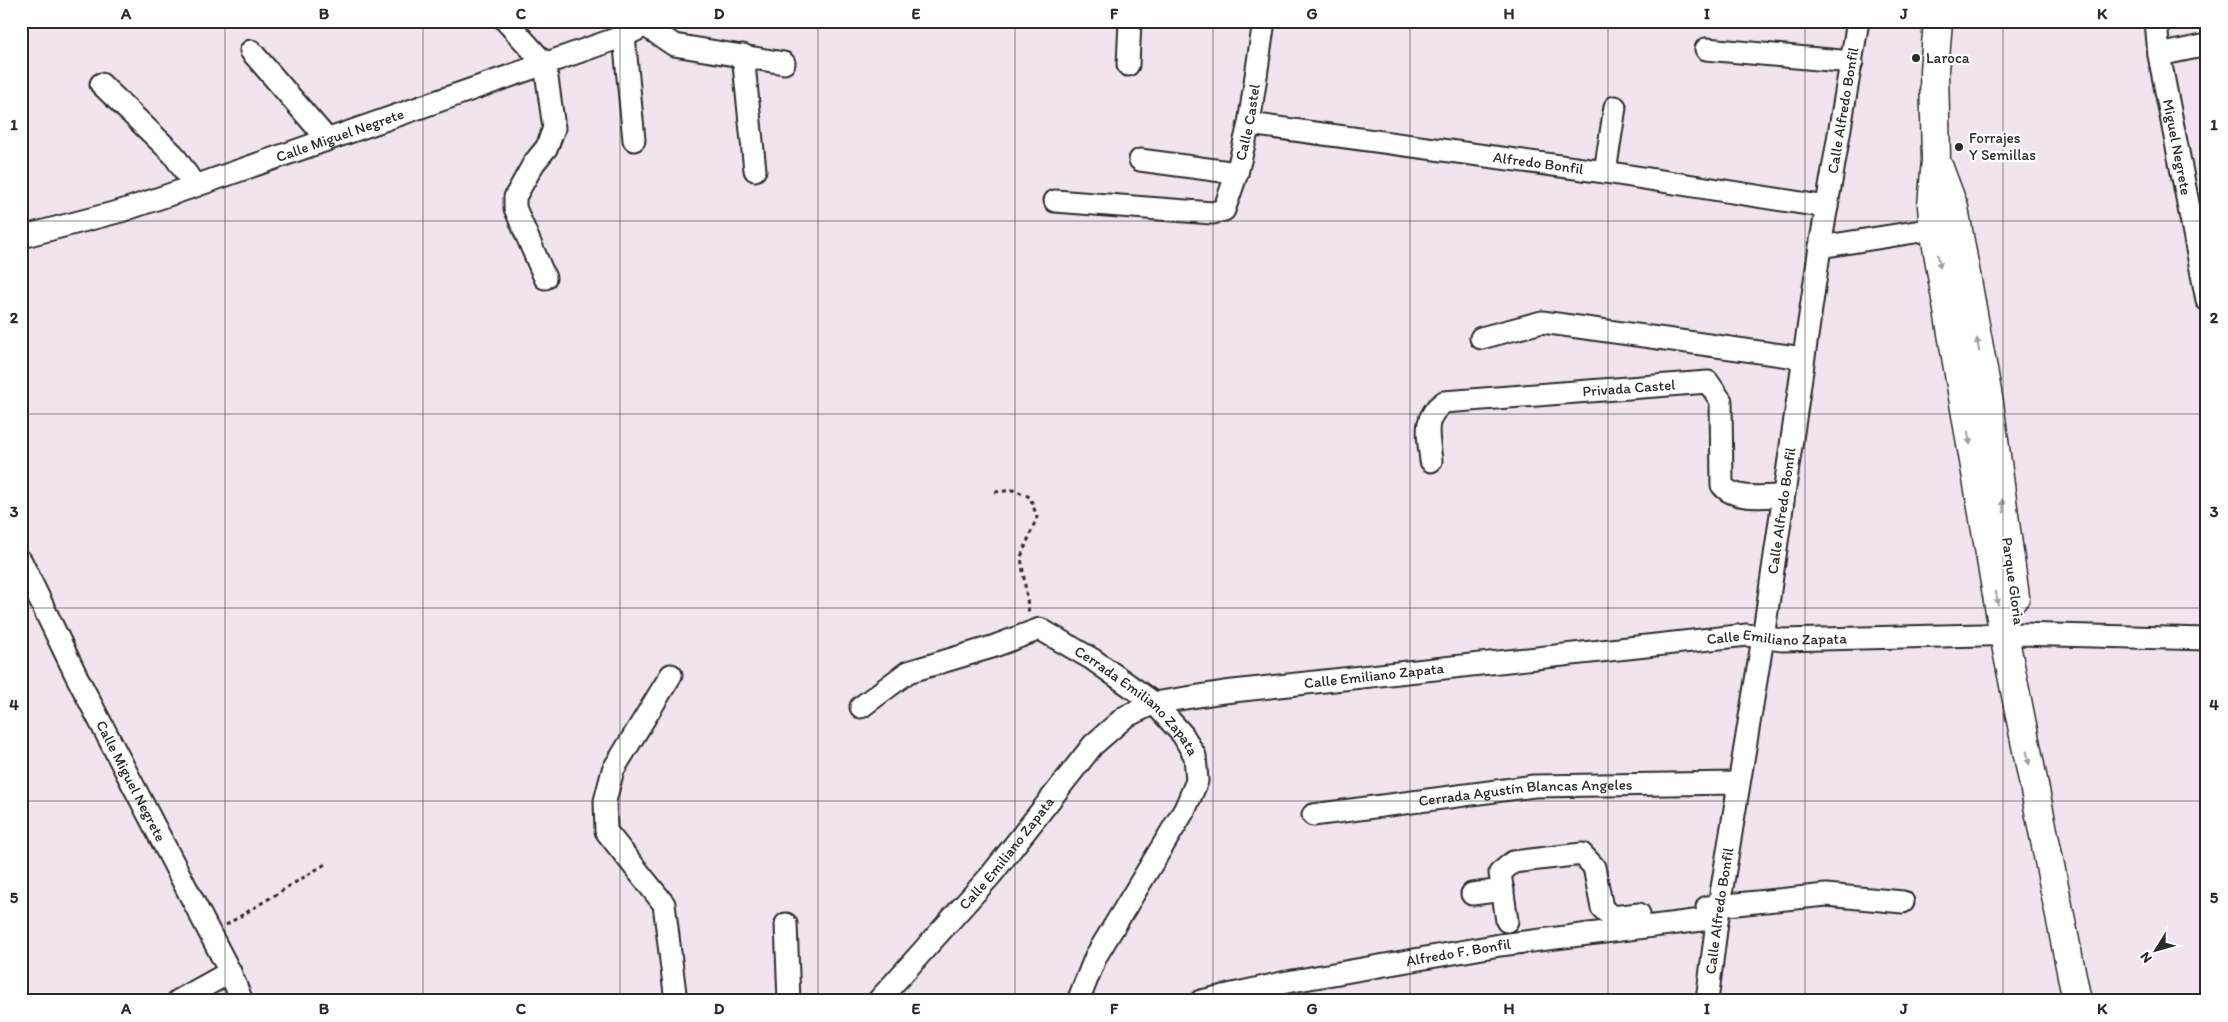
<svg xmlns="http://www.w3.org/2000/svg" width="2228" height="1022" font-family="Itim,sans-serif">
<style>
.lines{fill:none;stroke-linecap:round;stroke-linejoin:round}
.minor-casing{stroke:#2b2b2b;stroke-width:25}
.secondary-casing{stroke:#2b2b2b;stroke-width:31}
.path{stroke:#2b2b2b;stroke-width:3;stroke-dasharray:4 4;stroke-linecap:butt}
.minor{stroke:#fff;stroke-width:21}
.secondary{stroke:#fff;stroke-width:28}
.oneway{fill:#a0a0a0}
.grid{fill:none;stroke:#2b2b2b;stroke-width:1;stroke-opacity:0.55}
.poi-dot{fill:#2b2b2b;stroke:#fff;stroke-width:2}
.labels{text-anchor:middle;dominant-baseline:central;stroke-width:4.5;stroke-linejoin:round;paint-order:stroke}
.poi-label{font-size:15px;fill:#2b2b2b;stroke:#fff;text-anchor:start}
.street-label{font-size:15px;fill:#2b2b2b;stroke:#fff}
.neatline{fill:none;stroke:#2b2b2b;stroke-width:2}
.grid-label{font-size:16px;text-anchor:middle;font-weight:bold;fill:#2b2b2b}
</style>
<rect width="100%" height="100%" fill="#f1e4ee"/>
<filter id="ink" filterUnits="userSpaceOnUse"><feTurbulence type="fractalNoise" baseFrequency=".02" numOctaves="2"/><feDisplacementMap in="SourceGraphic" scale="10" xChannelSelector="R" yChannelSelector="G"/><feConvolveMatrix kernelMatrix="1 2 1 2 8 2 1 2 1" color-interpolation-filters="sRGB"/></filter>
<g filter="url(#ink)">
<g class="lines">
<defs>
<g id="minor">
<path d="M506,21l39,43 9,64 -7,19 -13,16 -19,34v11l30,70"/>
<path id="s1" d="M2156,21l3,34 48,245"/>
<path d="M646,26l28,19 110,18"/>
<path d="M624,36l10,104"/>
<path d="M1706,49l146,13"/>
<path d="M251,51l76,88"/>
<path d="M743,55l12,115"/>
<path d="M2159,55l48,-10"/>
<path d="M1128,65l2,-44"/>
<path d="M101,84l72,70 22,32"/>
<path id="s2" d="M1249,124l356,48 222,35"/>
<path d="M1140,160l97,13"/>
<path d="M1605,172l10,-65"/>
<path id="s3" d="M1055,201l157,12 12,-3 13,-37 12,-49 15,-103"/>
<path id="s4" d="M21,237l100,-26 74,-25 429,-150 30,-15"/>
<path d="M1820,247l114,-18"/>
<path d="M1481,338l61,-16 261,36"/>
<path id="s5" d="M1431,461c-2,-24 -10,-42 13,-59l264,-20 13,19 1,84c12,16 43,11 61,11"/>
<path id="s6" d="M21,561l56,116 153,295 12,29"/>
<path d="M671,675l-58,95 -8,31 1,30 58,73 12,97"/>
<path id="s7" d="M861,707l47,-35 84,-25 48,-18 52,30 62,44 29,32 12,21 2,25 -12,28 -89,147 -18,45"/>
<path id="s8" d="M1313,815l221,-29 204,-3"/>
<path d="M1472,894l31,-4"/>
<path d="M1707,907l119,-12 77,7"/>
<path d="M1507,921l-7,-48 13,-11 69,-8 12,13 8,41 10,9 27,-3"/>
<path d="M786,924l3,77"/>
<path d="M178,1001l52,-29"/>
<path id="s9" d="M878,1001l113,-126 102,-130 32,-28 29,-14 70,-11 523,-57 35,5 239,-6 186,5"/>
<path id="s10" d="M1201,1001l86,-19 213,-37 218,-27"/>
<path id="s11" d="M1707,1001l12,-95 44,-268 57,-391 38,-226"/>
</g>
<g id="secondary">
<path d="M1938,21l-4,50 2,89 -4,46 2,23 70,406 73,366"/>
<path d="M1939,168l15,40 35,195 26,194"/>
</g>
</defs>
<use href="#minor" class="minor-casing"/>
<use href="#secondary" class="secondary-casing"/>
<g class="path">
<path d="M995,492l19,-2 16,7 7,20 -16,40 8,56"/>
<path d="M226,925l101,-62"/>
</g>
<use href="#minor" class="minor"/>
<use href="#secondary" class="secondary"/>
</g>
<defs><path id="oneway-solid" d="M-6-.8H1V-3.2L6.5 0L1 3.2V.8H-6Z" transform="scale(1.25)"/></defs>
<g class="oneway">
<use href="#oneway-solid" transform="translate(1939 261) rotate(80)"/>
<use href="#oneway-solid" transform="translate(1978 345) rotate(-100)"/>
<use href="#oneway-solid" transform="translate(1969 438) rotate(80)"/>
<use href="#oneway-solid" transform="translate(2003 506) rotate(-98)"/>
<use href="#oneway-solid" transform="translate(1997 598) rotate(80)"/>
<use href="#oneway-solid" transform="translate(2028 758) rotate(79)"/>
</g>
</g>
<path class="grid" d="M225,21v980M423,21v980M620,21v980M818,21v980M1015,21v980M1213,21v980M1410,21v980M1608,21v980M1805,21v980M2003,21v980M21,221h2186M21,414h2186M21,608h2186M21,801h2186"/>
<g class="poi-dot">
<circle cx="1916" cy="58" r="5"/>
<circle cx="1959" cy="147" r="5"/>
</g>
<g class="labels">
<g class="poi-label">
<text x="1926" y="58">Laroca</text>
<text x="1969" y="138">Forrajes<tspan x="1969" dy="17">Y Semillas</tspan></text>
</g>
<g class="street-label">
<text stroke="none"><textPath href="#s11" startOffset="901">Calle Alfredo Bonfil</textPath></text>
<text stroke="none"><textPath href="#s3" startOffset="261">Calle Castel</textPath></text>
<text stroke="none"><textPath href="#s4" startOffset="335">Calle Miguel Negrete</textPath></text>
<text stroke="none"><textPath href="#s1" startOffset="128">Miguel Negrete</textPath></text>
<text stroke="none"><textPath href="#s2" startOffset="292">Alfredo Bonfil</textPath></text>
<text stroke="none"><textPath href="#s5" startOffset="250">Privada Castel</textPath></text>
<text stroke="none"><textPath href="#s11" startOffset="496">Calle Alfredo Bonfil</textPath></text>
<text transform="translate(2013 581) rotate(82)">Parque Gloria</text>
<text stroke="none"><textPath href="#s9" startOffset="1036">Calle Emiliano Zapata</textPath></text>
<text stroke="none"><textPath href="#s9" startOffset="631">Calle Emiliano Zapata</textPath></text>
<text stroke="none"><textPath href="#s7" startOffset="319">Cerrada Emiliano Zapata</textPath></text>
<text stroke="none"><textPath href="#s6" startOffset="246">Calle Miguel Negrete</textPath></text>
<text stroke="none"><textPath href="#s8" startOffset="214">Cerrada Agustín Blancas Angeles</textPath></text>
<text stroke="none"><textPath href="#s9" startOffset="196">Calle Emiliano Zapata</textPath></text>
<text stroke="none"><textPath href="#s11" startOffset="91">Calle Alfredo Bonfil</textPath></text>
<text stroke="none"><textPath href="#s10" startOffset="262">Alfredo F. Bonfil</textPath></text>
</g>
</g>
<rect width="2228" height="1022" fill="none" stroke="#fff" stroke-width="55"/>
<g transform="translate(2156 950) rotate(233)" stroke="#ffffff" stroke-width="4" paint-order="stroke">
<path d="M0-4L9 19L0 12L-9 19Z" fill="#2b2b2b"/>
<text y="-8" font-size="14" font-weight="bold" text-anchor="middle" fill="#2b2b2b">N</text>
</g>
<rect x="28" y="28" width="2172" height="966" class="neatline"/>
<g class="grid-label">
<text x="126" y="19">A</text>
<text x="324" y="19">B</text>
<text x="521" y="19">C</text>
<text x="719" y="19">D</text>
<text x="916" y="19">E</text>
<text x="1114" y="19">F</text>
<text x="1312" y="19">G</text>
<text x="1509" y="19">H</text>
<text x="1707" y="19">I</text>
<text x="1904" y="19">J</text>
<text x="2102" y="19">K</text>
<text x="14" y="130">1</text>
<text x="2214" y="130">1</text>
<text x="14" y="323">2</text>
<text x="2214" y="323">2</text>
<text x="14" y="517">3</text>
<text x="2214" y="517">3</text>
<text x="14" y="710">4</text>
<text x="2214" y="710">4</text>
<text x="14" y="903">5</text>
<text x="2214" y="903">5</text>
<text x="126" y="1014">A</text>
<text x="324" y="1014">B</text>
<text x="521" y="1014">C</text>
<text x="719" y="1014">D</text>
<text x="916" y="1014">E</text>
<text x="1114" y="1014">F</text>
<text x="1312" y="1014">G</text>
<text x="1509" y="1014">H</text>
<text x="1707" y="1014">I</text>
<text x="1904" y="1014">J</text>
<text x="2102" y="1014">K</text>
</g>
</svg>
